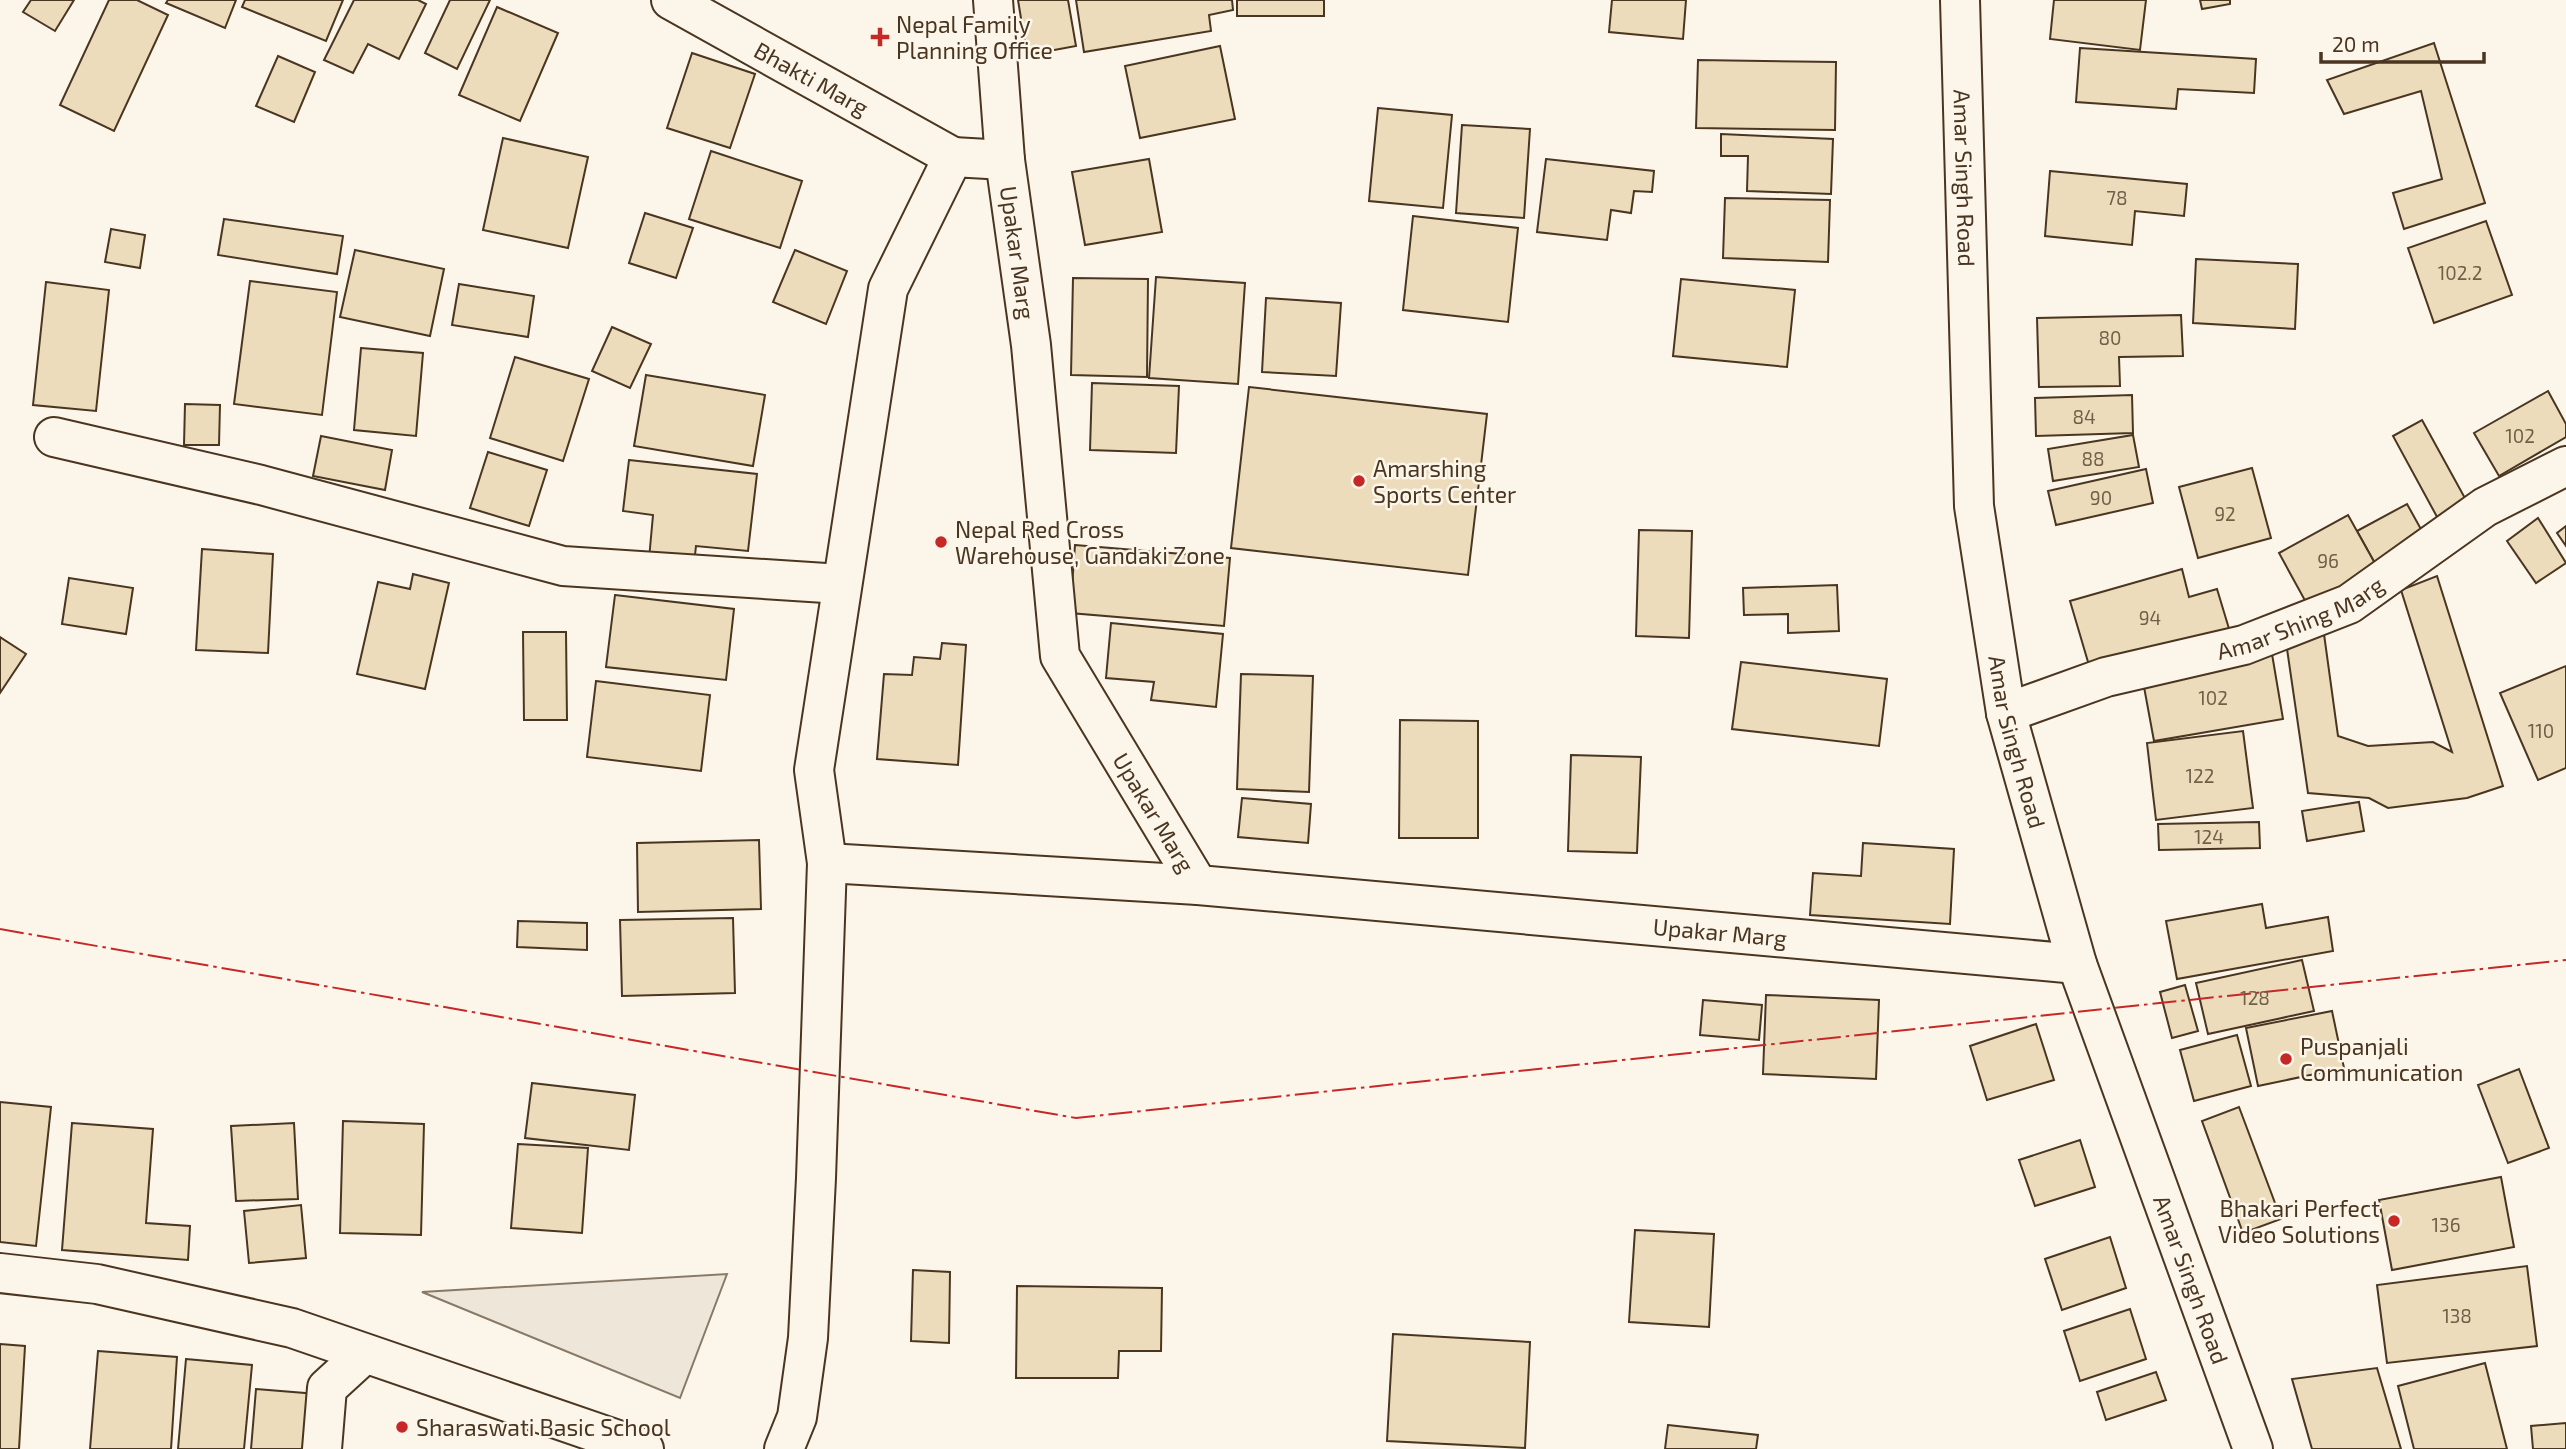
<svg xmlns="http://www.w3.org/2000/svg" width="2566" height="1449" font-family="'Exo 2',sans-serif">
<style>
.green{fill:#ede6d9;stroke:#887966;stroke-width:2}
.building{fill:#ecdcbc;stroke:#4a3520;stroke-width:2}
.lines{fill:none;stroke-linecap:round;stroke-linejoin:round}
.minor-casing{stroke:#4a3520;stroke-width:42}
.major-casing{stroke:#4a3520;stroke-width:42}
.minor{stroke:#fbf6e9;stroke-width:38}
.major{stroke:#fbf6e9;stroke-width:38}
.power{stroke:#c62828;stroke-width:2;stroke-dasharray:24 5 3.5 5;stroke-linecap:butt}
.poi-dot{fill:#c62828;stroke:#fbf6e9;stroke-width:2.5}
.labels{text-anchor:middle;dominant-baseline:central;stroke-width:5;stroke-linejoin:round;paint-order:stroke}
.number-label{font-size:19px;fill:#725f47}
.poi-label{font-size:23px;fill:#4a3520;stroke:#fbf6e9;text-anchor:start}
.street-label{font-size:23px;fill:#4a3520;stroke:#fbf6e9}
</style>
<rect width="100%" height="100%" fill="#fbf6e9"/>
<path class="green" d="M727,1274l-47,124 -258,-106z"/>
<g class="building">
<path d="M31,0h43l-19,31 -32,-19z"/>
<path d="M109,0h28l31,15 -54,116 -54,-26z"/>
<path d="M168,0h68l-11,28 -59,-25z"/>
<path d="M245,0h98l-17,41 -84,-34z"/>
<path d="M354,0h64l8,4 -27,55 -31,-15 -15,29 -29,-13z"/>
<path d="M450,0h40l-33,69 -32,-16z"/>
<path d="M1018,0h50l8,46 -49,9z"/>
<path d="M1076,0h156l1,10 -24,5 2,16 -127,21z"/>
<rect x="1237" y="0" width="87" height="16"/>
<path d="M1612,0h74l-3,39 -74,-7z"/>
<path d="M2054,0h92l-6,50 -90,-11z"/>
<path d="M2200,0h30v4l-28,5z"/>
<path d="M497,7l61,26 -38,88 -61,-26z"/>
<path d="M2434,43l51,160 -81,26 -11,-36 49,-14 -21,-88 -77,23 -17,-34z"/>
<path d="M1220,46l15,73 -95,19 -15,-72z"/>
<path d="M2080,48l176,11 -2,34 -76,-4 -2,20 -100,-7z"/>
<path d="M692,53l63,21 -25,74 -63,-20z"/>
<path d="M278,56l37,16 -21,50 -38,-16z"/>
<path d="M1698,60l138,2 -1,68 -139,-2z"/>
<path d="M1378,108l74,7 -9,93 -74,-7z"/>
<path d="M1462,125l68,4 -6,89 -68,-5z"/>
<path d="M1721,134l112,5 -2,55 -84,-3 1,-35h-27z"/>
<path d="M503,138l85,19 -20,91 -85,-18z"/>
<path d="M711,151l91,30 -22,67 -91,-29z"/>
<path d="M1149,159l13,73 -77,13 -13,-73z"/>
<path d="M1546,159l108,12 -2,21 -18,-1 -3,22 -20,-3 -4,30 -70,-8z"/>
<path d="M2050,171l137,13 -3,32 -49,-5 -3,34 -87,-9z"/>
<path d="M1725,198l105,2 -2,62 -105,-4z"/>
<path d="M645,213l48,15 -17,50 -47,-15z"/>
<path d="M1413,216l105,12 -10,94 -105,-12z"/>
<path d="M224,219l119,17 -6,38 -119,-19z"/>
<path d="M2486,221l26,74 -78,28 -26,-75z"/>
<path d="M111,229l34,6 -5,33 -35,-6z"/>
<path d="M355,250l89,19 -14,67 -90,-19z"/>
<path d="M795,250l52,21 -21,53 -53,-22z"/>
<path d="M2196,259l102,5 -3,65 -102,-6z"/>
<path d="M1156,277l89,6 -7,101 -89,-6z"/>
<path d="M1073,278l75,1 -1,98 -76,-2z"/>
<path d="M1681,279l114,11 -8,77 -114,-11z"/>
<path d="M250,281l87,11 -15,123 -88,-11z"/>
<path d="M46,282l63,8 -13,121 -63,-6z"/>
<path d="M459,284l75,12 -6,41 -76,-12z"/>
<path d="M1266,298l75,5 -5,73 -74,-4z"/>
<path d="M2181,315l2,41 -64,1 1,29 -81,1 -2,-69z"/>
<path d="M612,327l39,17 -21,44 -38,-17z"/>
<path d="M361,348l62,5 -7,83 -62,-6z"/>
<path d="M515,357l74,22 -26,82 -73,-23z"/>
<path d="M646,375l119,20 -12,71 -119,-20z"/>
<path d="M1092,383l87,3 -3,67 -86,-3z"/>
<path d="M1249,387l238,27 -19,161 -237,-27z"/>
<path d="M2548,391l18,33v13l-67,39 -25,-43z"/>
<path d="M2132,395l1,38 -97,3 -1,-38z"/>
<path d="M185,404l35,1 -1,40h-35z"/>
<path d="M2422,420l50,91 -30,15 -49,-90z"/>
<path d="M2133,435l6,32 -86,14 -5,-32z"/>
<path d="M321,436l71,14 -7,40 -72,-14z"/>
<path d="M488,452l59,18 -18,56 -59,-18z"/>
<path d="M629,460l128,14 -9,77 -52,-5 -2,18 -45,-5 4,-44 -30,-4z"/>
<path d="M2252,468l19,70 -73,20 -19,-71z"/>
<path d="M2146,469l7,34 -97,22 -8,-34z"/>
<path d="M2407,504l20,36 -50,27 -20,-36z"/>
<path d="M2348,515l29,52 -69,39 -29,-53z"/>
<path d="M2538,518l28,45 -30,20 -29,-42z"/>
<path d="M2566,526v20l-9,-13z"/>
<path d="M1639,530l53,1 -3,107 -53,-2z"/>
<path d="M1075,545l155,13 -6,68 -154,-13z"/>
<path d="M202,549l71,5 -5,99 -72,-3z"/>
<path d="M2182,569l7,28 28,-8 13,43 -139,40 -21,-71z"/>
<path d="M413,574l36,9 -24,106 -68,-15 21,-92 32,7z"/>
<path d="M2437,576l66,210 -36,12 -79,10 -19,-10 -61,-5 -22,-151 38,-8 14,102 30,10 65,-4 19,10 -51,-162z"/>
<path d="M69,578l64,10 -7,46 -64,-10z"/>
<path d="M1837,585l2,46 -51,2v-19l-44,1 -1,-27z"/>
<path d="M615,595l119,14 -8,71 -120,-13z"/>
<path d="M1111,623l112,11 -7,73 -65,-7 3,-18 -48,-4z"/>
<path d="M523,632h43l1,88h-43z"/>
<path d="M0,637l26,17 -26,39z"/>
<path d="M942,643l24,2 -8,120 -81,-6 7,-85 28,1 2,-18 26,2z"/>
<path d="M2272,654l11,65 -129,22 -12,-65z"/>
<path d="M1741,662l146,17 -8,67 -147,-17z"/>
<path d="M2566,666v102l-28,12 -38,-87z"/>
<path d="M1241,674l72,2 -4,116 -72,-3z"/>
<path d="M596,681l114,14 -9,76 -114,-14z"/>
<path d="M1400,720l78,1v117h-79z"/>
<path d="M2243,731l10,77 -97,12 -9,-77z"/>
<path d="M1571,755l70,2 -4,96 -69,-2z"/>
<path d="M1242,798l69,6 -3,39 -70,-6z"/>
<path d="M2359,802l5,29 -57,10 -5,-30z"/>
<path d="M2259,822l1,26 -101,2 -1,-26z"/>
<path d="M759,840l2,69 -123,3 -1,-69z"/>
<path d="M1863,843l91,6 -4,75 -140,-9 3,-42 48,3z"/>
<path d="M2262,904l4,24 62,-11 5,34 -156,28 -11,-58z"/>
<path d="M733,918l2,75 -113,3 -2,-76z"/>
<path d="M518,921l69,2v27l-70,-3z"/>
<path d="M2302,960l12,51 -106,23 -12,-51z"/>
<path d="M2185,985l13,46 -26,7 -12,-46z"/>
<path d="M1766,995l113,5 -3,79 -113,-5z"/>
<path d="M1703,1000l59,5 -3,35 -59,-5z"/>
<path d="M2332,1011l12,57 -86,18 -12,-58z"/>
<path d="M2036,1024l18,56 -67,20 -17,-54z"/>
<path d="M2237,1035l14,51 -57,15 -14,-51z"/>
<path d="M2519,1069l30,79 -41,15 -30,-78z"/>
<path d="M532,1083l103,12 -6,55 -104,-12z"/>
<path d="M0,1102l51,5 -15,139 -36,-4z"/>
<path d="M2239,1107l42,112 -38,14 -41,-112z"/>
<path d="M343,1121l81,3 -3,111 -81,-2z"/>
<path d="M72,1123l81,6 -7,94 44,3 -2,34 -126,-10z"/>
<path d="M294,1123l4,76 -62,2 -5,-75z"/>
<path d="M2080,1140l15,47 -60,19 -16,-46z"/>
<path d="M518,1144l70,4 -6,85 -71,-5z"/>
<path d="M2501,1177l13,70 -122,23 -13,-70z"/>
<path d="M301,1205l5,53 -57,5 -5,-52z"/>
<path d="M1635,1230l79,4 -5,93 -80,-5z"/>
<path d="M2110,1237l16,51 -64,22 -17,-51z"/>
<path d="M2527,1266l10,80 -150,17 -10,-78z"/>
<path d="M913,1270l37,2 -1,71 -38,-2z"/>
<path d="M1017,1286l145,2 -1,63h-42l-1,27h-102z"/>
<path d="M2130,1309l16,50 -66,22 -16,-50z"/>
<path d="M1393,1334l137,8 -5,106 -138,-7z"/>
<path d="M0,1344l25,2 -6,103h-19z"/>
<path d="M98,1351l79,6 -6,92h-81z"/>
<path d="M186,1359l66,6 -8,84h-66z"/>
<path d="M2485,1363l22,86h-93l-16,-63z"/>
<path d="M2377,1368l24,81h-89l-20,-70z"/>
<path d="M2156,1372l10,28 -60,20 -9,-28z"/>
<path d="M256,1389l61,5 -5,55h-61z"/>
<path d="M2566,1423v26h-33l-2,-23z"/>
<path d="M1668,1425l90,10 -2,14h-91z"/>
</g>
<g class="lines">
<defs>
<g id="minor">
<path id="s1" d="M671,0l282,157"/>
<path id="s2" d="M993,0l12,160 26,185 29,311 138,229 879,79"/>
<path d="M54,437l207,48 302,81 278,18"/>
<path id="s3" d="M2006,713l100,-36 138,-32 105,-41 136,-97 81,-41"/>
<path d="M827,863l371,22"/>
<path d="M322,1449l5,-61 36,-33"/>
<path d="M784,1449l13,-32 11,-79 8,-160 11,-315 -13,-93 74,-481 65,-132 52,3"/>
</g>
<g id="major">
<path id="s4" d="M1960,0l14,506 32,207 71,251 176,485"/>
<path d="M0,1273l97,11 195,44 352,121"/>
</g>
</defs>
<use href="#minor" class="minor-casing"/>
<use href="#major" class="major-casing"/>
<use href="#minor" class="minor"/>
<use href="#major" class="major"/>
<path class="power" d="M0,929l1076,189 1490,-158"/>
</g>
<g class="poi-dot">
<path d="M876.5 26.5h7v7h7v7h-7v7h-7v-7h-7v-7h7z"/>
<circle cx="1359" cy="481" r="7"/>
<circle cx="941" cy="542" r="7"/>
<circle cx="2286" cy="1059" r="7"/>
<circle cx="2394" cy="1221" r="7"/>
<circle cx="402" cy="1427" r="7"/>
</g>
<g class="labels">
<g class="number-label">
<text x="2117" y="197">78</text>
<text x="2460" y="272">102.2</text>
<text x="2110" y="337">80</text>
<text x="2084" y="416">84</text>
<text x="2520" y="435">102</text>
<text x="2093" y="458">88</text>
<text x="2101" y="497">90</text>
<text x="2225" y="513">92</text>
<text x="2328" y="560">96</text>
<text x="2150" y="617">94</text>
<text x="2213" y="697">102</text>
<text x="2541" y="730">110</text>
<text x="2200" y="775">122</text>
<text x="2209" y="836">124</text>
<text x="2255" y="997">128</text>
<text x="2446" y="1224">136</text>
<text x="2457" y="1315">138</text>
</g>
<g class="poi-label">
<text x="896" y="24">Nepal Family<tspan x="896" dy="26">Planning Office</tspan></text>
<text x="1373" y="468">Amarshing<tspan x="1373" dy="26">Sports Center</tspan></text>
<text x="955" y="529">Nepal Red Cross<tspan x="955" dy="26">Warehouse, Gandaki Zone</tspan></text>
<text x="2300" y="1046">Puspanjali<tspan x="2300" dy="26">Communication</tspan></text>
<text x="2380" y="1208" text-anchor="end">Bhakari Perfect<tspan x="2380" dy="26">Video Solutions</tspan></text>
<text x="416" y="1427">Sharaswati Basic School</text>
</g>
<g class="street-label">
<text stroke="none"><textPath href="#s1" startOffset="161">Bhakti Marg</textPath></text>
<text stroke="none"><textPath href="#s4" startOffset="178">Amar Singh Road</textPath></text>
<text stroke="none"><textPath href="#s2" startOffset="254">Upakar Marg</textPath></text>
<text stroke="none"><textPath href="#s3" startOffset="310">Amar Shing Marg</textPath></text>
<text stroke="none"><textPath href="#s4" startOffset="746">Amar Singh Road</textPath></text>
<text stroke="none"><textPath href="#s2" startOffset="842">Upakar Marg</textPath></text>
<text stroke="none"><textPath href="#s2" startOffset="1451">Upakar Marg</textPath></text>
<text stroke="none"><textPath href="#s4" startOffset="1312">Amar Singh Road</textPath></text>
</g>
</g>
<path d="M2321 52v10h163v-10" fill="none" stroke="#4a3520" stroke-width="3.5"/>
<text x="2332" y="52" font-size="21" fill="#4a3520" stroke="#fbf6e9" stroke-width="5" paint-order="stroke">20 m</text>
</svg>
